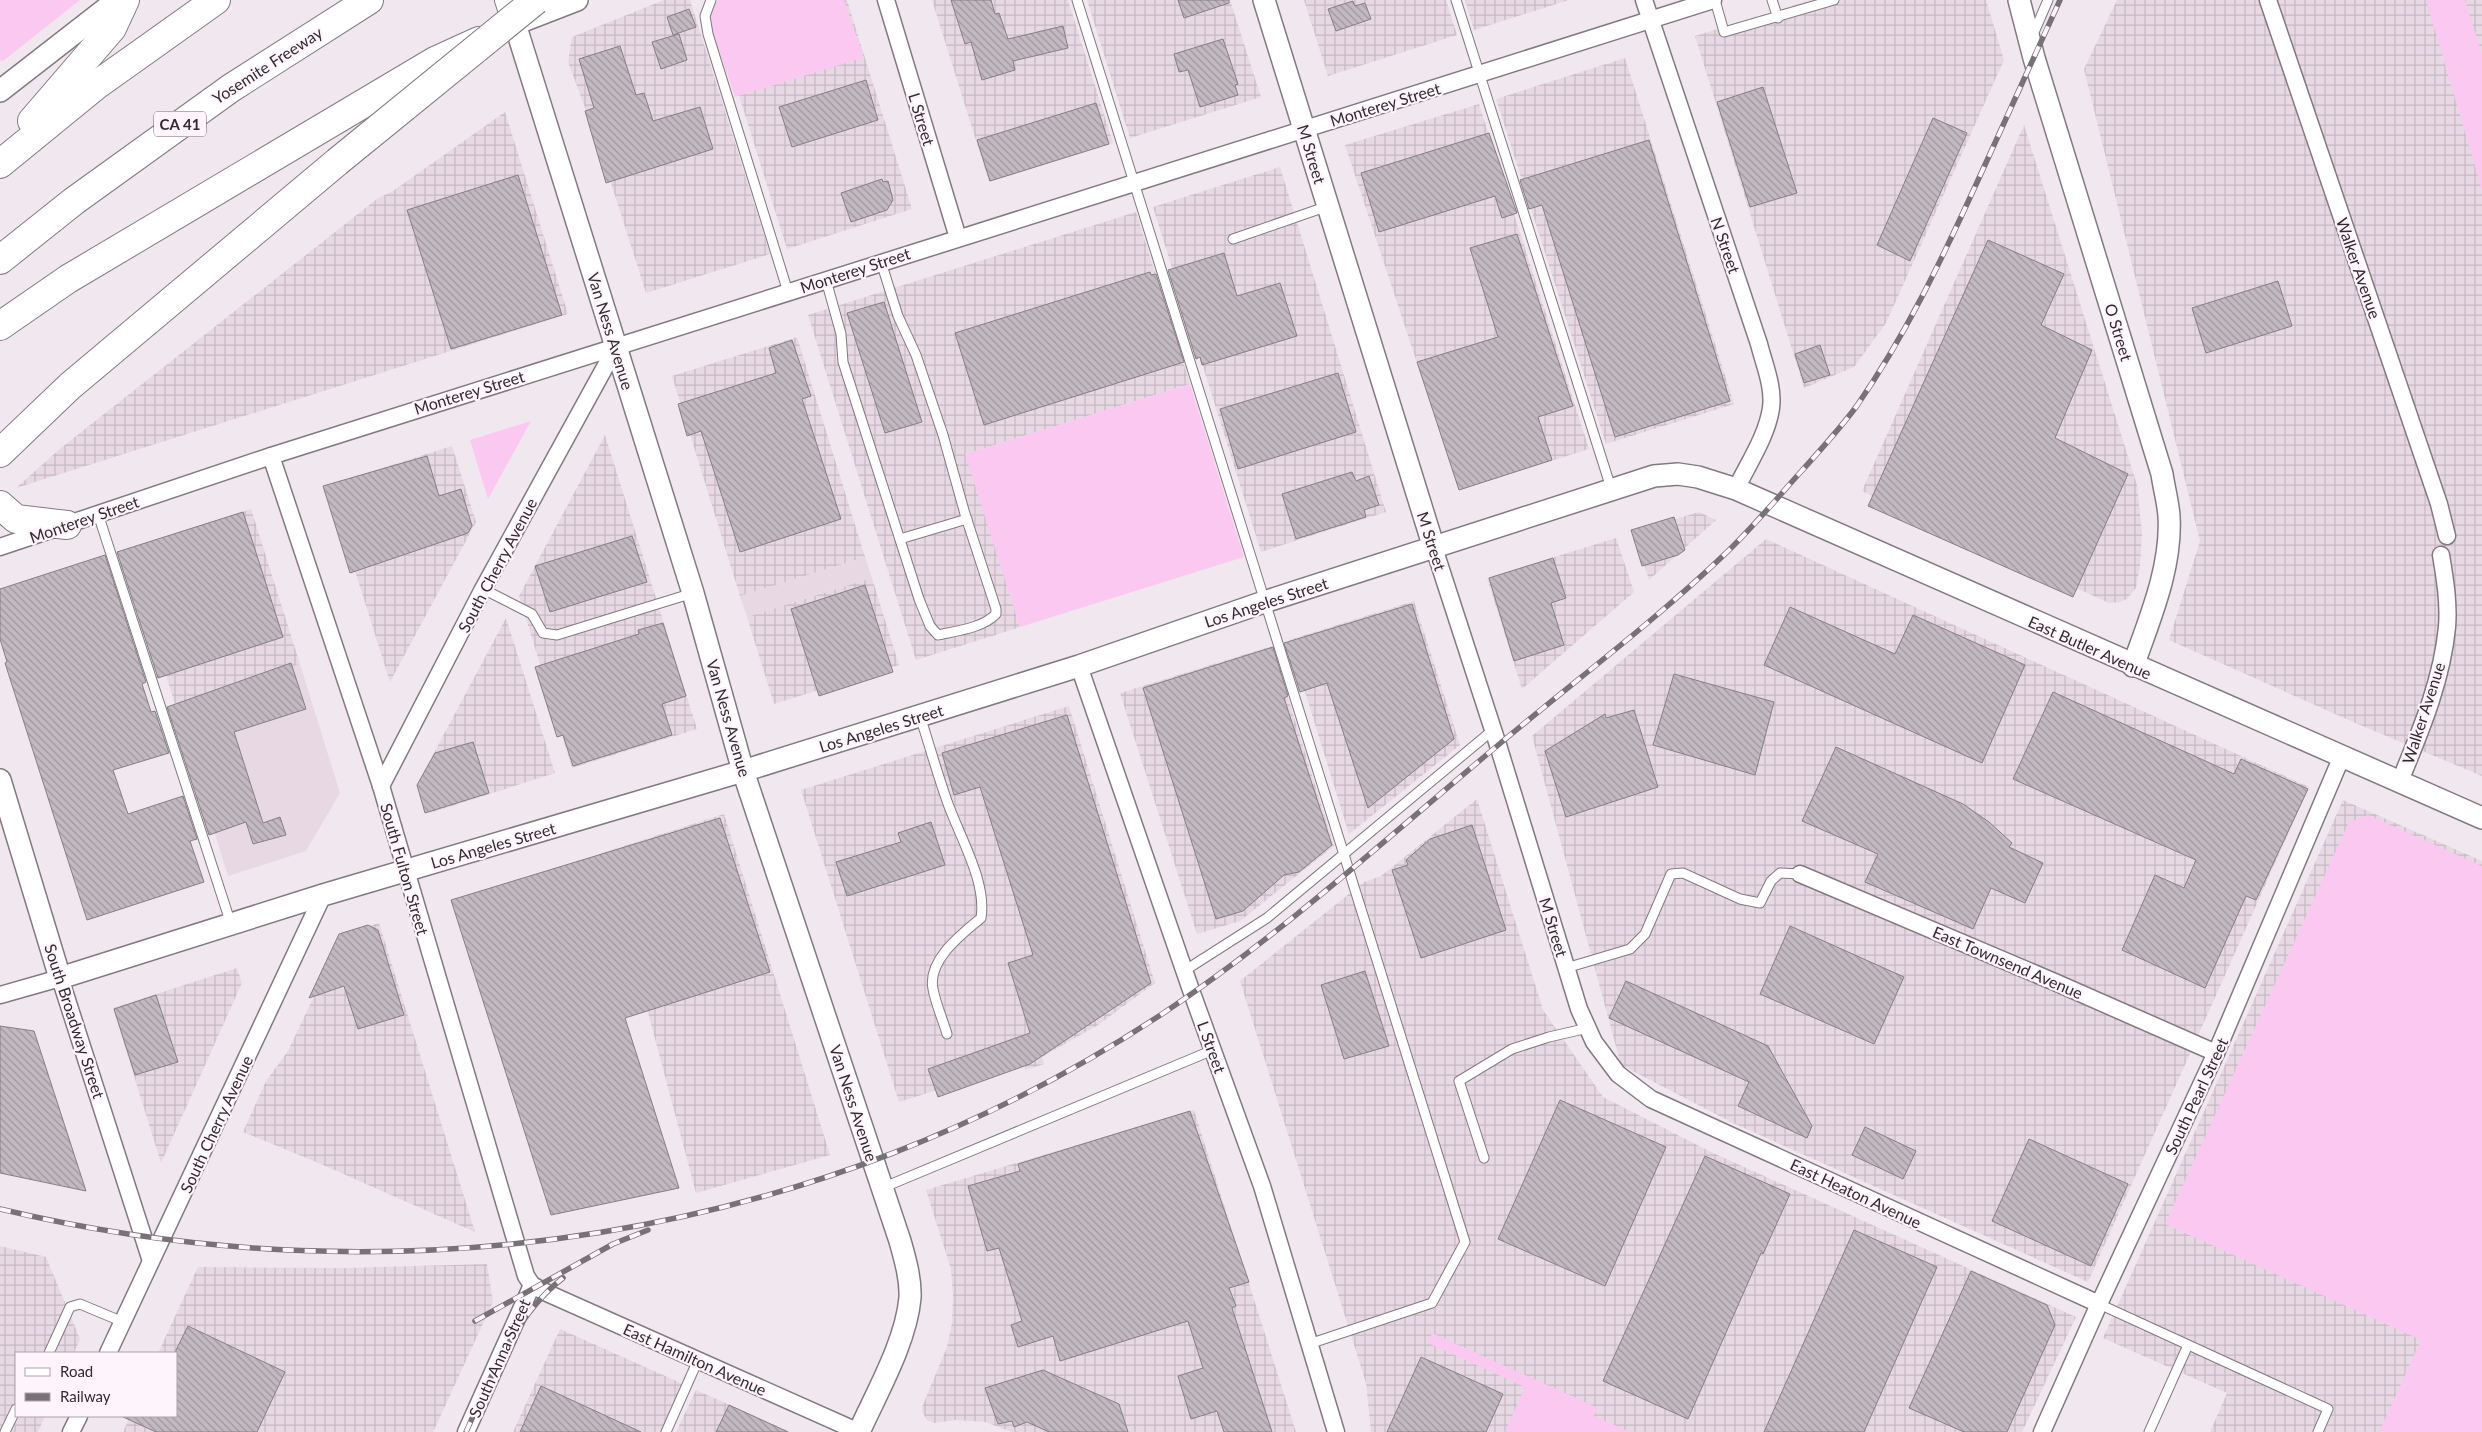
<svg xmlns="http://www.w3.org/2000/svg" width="2482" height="1432" font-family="Lato,sans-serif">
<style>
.built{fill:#e7d8e4}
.industrial{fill:url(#industrial-grid)}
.grass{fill:#fbc8f2}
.building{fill:url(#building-back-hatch);stroke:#887f86}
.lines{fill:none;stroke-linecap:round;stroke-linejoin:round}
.service-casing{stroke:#837a81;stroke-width:11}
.minor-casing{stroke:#837a81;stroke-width:19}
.tertiary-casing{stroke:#837a81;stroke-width:24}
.secondary-casing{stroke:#837a81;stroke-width:26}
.motorway-casing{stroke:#837a81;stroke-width:30}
.service{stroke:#fff;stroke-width:9}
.minor{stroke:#fff;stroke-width:16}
.tertiary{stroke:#fff;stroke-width:21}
.secondary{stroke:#fff;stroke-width:24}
.motorway{stroke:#fff;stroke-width:28}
.rail-casing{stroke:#787277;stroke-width:5.5}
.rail{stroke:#fef4fc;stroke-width:4;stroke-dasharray:11;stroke-linecap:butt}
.motorway-bridge-casing{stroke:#837a81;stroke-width:30;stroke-linecap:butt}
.motorway-bridge{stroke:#fff;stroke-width:28}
.labels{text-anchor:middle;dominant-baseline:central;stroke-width:4.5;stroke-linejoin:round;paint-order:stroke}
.shield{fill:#fef4fc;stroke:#6e686c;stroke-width:1}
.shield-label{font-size:15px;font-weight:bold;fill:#302c2f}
.street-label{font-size:16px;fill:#302c2f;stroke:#fef4fc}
</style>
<defs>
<pattern id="industrial-grid" width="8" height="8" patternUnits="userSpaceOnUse" patternTransform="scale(1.25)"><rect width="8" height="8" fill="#e7d8e4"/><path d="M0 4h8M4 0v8" fill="none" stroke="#c6bac4"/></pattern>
<pattern id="building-back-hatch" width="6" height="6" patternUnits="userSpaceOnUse" patternTransform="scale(1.25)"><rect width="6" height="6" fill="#c3b9c1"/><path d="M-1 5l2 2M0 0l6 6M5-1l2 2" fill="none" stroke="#9f979d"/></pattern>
</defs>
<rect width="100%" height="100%" fill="#f1e7ef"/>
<g class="built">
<path d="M865,557l7,21 -125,39 -7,-21z"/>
<path d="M300,664l40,129 -34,58 -78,25 -53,-172z"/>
</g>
<g class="industrial">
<path d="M664,0h26l80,254 -124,39 -48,-151 -30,-80 4,-25z"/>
<path d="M731,0h116l65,209 -125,40 -70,-224z"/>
<path d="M932,0h136l45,143 -124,39z"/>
<path d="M1087,0h143l31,97 -131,41z"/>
<path d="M1304,0h142l11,35 -129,41z"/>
<path d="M1465,0h104l-95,30z"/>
<path d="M1811,0h175l18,60 -118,263 -32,44 -50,21 -109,-352z"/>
<path d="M2117,0h365v776l-129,-54 -184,-82 31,-99 -116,-472z"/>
<path d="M1625,58l109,346 -128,40 -110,-345z"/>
<path d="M1479,104l110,345 -130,41 -114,-345z"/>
<path d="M505,112l63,202 -552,174 45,-40 316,-249 16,-8z"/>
<path d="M2024,125l113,360 5,48 -2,32 -4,23 -9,11 -8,3 -10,1 -247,-112z"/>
<path d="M1280,167l106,345 -125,40 -108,-345z"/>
<path d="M1136,212l54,172 -224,70 54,173 -104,33 -108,-345z"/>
<path d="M797,337l68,220 -125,39 -68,-220z"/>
<path d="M605,435l92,294 -125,39 -53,-172z"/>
<path d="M452,446l24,76 -86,160 -62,-197z"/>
<path d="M251,509l49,155 -125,40 -49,-155z"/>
<path d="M1699,512l17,8 -67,60 -15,-48z"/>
<path d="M1616,538l18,54 -112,97 -35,-111z"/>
<path d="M1766,539l543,248 -221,495 -355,-159 -112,-58 -89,-329z"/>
<path d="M872,578l27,87 -125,39 -27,-87z"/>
<path d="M1414,601l46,144 -111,89 -60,-194z"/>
<path d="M506,618l49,155 -125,40 -10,-34z"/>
<path d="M1272,646l62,200 -94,75 -43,13 -77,-241z"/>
<path d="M1069,706l86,277 -57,42 -56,32 2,7 -18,6 -2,-7 -125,39 -98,-312z"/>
<path d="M1477,799l66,211 60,87 108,55 365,165 -54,115h-651l-5,-49 -126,-402 124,-99 17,-6z"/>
<path d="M2343,800l139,61v571h-272l17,-39 -124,-55z"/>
<path d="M724,814l106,341 -134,38 -50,-188 -47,-151z"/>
<path d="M379,923l96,309 -159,-70 -73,-30 23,-51 22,-30 55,-116z"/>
<path d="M237,968l5,15 -81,180 -48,-155z"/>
<path d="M1194,1110l102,322h-284l-27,-10 -30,-2 -21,3 -7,-3 -4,-7 -1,-6 25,-60 5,-24 1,-28 -2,-26 -25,-79z"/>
<path d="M0,1246l46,11 34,82 -6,14h-58v63h29l-7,16h-38z"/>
<path d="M487,1264l6,38 -60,130h-310l7,-16h46v-63h-18l40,-86 147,1z"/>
<path d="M560,1329l123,55 -21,48h-149z"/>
<path d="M696,1390l95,42h-115z"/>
</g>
<g class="grass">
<path d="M0,0h80l-77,61 -3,-1z"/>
<path d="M718,0h126l19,55 -1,3 -127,39 -24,-69v-17z"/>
<path d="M2426,0h39l17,54v136z"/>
<path d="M1190,384l54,173 -224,70 -55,-173z"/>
<path d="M531,421l-43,78 -18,-59z"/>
<path d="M2368,815l114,51v566h-103l42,-92 -256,-116 184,-402z"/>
<path d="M1432,1333l166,75 -4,8 36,16h-125l20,-45 -97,-44z"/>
</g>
<g class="building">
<path d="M951,0h40l4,14 4,-1 9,26 55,-13 5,22 -55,13 2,9 -33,10 -11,-38 -6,2z"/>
<path d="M1178,0h51v3l-45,15z"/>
<path d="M1353,1l2,5 10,-3 6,16 -35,12 -8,-22z"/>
<path d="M689,9l7,18 -23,8 -6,-18z"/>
<path d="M679,34l8,26 -26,9 -9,-27z"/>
<path d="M1223,39l15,45 -3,1 3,10 -38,12 -12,-37 -9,2 -5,-18z"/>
<path d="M620,46l16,49 8,-2 9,28 47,-14 13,42 -107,34 -21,-72 9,-3 -15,-49z"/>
<path d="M866,80l12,40 -86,27 -13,-40z"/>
<path d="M1763,87l34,106 -47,14 -33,-105z"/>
<path d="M1096,103l13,41 -119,37 -13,-41z"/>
<path d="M1933,118l34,15 -57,128 -33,-16z"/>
<path d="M1489,133l28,80 -15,5 -7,-22 -116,36 -18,-59z"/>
<path d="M1649,140l81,261 -115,36 -73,-232 -13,4 -9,-29z"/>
<path d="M518,175l44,140 -111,34 -44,-139z"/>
<path d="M882,179l1,3 5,-1 5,19 -6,10 -36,12 -10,-29z"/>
<path d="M1517,234l56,172 -35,11 14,43 -93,30 -42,-128 81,-25 -28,-89z"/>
<path d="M1988,240l76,34 -23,51 51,25 -37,88 73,36 -55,123 -205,-91z"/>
<path d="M1224,253l13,43 43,-13 17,53 -95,29 -2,-8 -4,2 -28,-89z"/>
<path d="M1150,272l1,3 5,-1 28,88 -200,63 -29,-92z"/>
<path d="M2278,281l14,45 -86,27 -14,-45z"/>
<path d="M884,302l38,120 -37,11 -38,-120z"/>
<path d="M792,340l19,56 -9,3 39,120 -101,33 -39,-121 -14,5 -9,-32 98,-31 -7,-25z"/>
<path d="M1820,345l10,30 -26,8 -9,-29z"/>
<path d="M1338,373l18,59 -118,37 -18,-60z"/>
<path d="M427,456l12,40 22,-7 11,37 -4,7 -118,40 -27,-87z"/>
<path d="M1352,472l4,9 13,-5 10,29 -15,5 2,7 -70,22 -14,-45z"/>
<path d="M243,512l40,125 -125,41 -41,-126z"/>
<path d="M1674,517l11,33 -7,5 -36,11 -11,-36z"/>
<path d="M632,536l15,46 -97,30 -15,-46z"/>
<path d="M105,555l41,127 -4,2 9,28 4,-1 14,42 -56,17 15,44 55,-18 14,43 -7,2 14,41 -117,38 -82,-257 2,-1 -7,-23v-50z"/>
<path d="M1553,558l13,40 -15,5 13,42 -50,16 -25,-83z"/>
<path d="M865,585l28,87 -74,24 -28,-87z"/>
<path d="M1412,604l42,135 -86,69 -41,-125 -27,9 -16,-49z"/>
<path d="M1790,607l105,47 18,-39 112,50 -43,98 -218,-98z"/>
<path d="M663,623l23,73 -24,8 10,31 -99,31 -10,-31 -6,2 -22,-70 104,-33 -1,-4z"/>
<path d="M1273,647l15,49 -4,2 48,147 -33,27 -15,3 -41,36 -27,8 -73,-231z"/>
<path d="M291,663l15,46 -72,23 29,91 17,-6 6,18 -33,9 -7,-22 -37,13 -42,-128z"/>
<path d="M1674,674l100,28 -19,73 -102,-30z"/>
<path d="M2053,692l181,82 7,-15 67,30 -52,111 -10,-4 -41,92 -83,-38 33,-75 29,13 12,-28 -183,-81z"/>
<path d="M1634,710l24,77 -92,30 -21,-66 60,-37 1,4z"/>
<path d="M1067,715l84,268 -121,81 -92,33 -10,-28 102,-36 -22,-70 25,-8 -53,-168 -26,8 -12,-42z"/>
<path d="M473,742l16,51 -64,20 -8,-28 18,-32z"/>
<path d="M1836,747l127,57 26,18 23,21 -3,4 34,16 -18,40 -34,-15 -18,41 -108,-47 13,-28 -76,-33z"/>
<path d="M720,818l50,154 -145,46 54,170 -128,27 -100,-315z"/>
<path d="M931,822l14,43 -98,31 -11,-34 65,-20 -3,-9z"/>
<path d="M1472,825l34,105 -85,28 -29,-88 16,-5 -2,-5 24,-21z"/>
<path d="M368,925l10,5 26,85 -46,14 -14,-43 -35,12 30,-64z"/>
<path d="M1790,926l114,51 -30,67 -114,-50z"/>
<path d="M1365,971l24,75 -45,13 -23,-74z"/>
<path d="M1626,981l142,65 44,80 -5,12 -69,-32 11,-24 -140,-64z"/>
<path d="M156,995l22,67 -43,13 -21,-66z"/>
<path d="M0,1026l34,5 52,160 -86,-18z"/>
<path d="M1560,1100l106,47 -61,139 -107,-47z"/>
<path d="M1190,1111l59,171 -20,6 7,18 -4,2 40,124h-48l-7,-21 -26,8 -13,-43 25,-8 -15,-47 -128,40 -7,-25 -35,11 -7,-22 11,-4 -23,-73 -12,3 -19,-65 52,-15 -2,-7z"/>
<path d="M1865,1127l51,24 -13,28 -51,-24z"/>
<path d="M2029,1139l99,45 -37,82 -99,-45z"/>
<path d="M1705,1156l85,38 -27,60 -2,-1 -73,166 -85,-38z"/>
<path d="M1854,1230l83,37 -73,165h-100z"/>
<path d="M1971,1271l76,34 8,20 -48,107h-43l-55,-24z"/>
<path d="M188,1326l97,46 -28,60h-101l-35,-16h55v-66z"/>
<path d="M1421,1357l82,37 -17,38h-99z"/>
<path d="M1043,1370l76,34 9,28h-79l-22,-10 -13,5 -2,-6 -14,3 -13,-36z"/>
<path d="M541,1386l100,46h-121z"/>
<path d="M729,1405l59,27h-72z"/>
</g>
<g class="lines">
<defs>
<g id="service">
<path d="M711,0l-6,16 3,18 80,258"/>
<path d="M1077,0l388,1242 -33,61 -123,41"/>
<path d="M1456,0l155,488"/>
<path d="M1715,0l9,32 110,-32"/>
<path d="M1772,0l6,18"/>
<path d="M2032,37l16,-37"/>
<path d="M1233,239l95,-33"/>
<path d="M826,280l15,54 2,28 76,237 11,27 8,9c18,-4 45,-7 58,-21v-5l-31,-95 -22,-79 -27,-80 -18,-39 -17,-54"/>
<path d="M98,514l133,410"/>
<path d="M900,539l67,-20"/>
<path d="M483,589l49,25 11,19 14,2 136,-42"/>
<path d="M920,716c9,28 17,57 27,85 12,35 40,80 34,117 -19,16 -54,42 -48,71 3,16 10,31 14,45"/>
<path d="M1566,968l64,-19 15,-15 26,-60 12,-1 57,26 20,4 11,-22 9,-8 20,1"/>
<path d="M1184,971l83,-53 226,-188"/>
<path d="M1484,1158l-25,-77 53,-32 37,-12 39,-9"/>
<path d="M882,1188l331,-138"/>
<path d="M2099,1304l229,105 -10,23"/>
<path d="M49,1353l21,-46 10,-3 43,18"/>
<path d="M5,1432l11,-23"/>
<path d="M666,1432l32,-72"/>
<path d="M2149,1432l39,-87"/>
</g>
<g id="minor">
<path d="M886,0l72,238"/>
<path d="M1644,0l115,344c5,20 15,43 12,64 -4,28 -23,56 -35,81"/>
<path d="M2268,0l171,504 8,32"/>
<path d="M271,456l110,330 145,490 6,9 15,8 312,139"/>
<path d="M0,547l271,-91 1442,-456"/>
<path d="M1434,548l64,197 81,264 15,33 24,32 33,25 448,205"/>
<path d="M1079,666l113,327 70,193 74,246"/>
<path d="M2400,781c20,-49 42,-100 47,-154 2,-24 -2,-48 -6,-72"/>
<path d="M381,786l102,-197 133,-242"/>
<path d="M1800,874l257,109 159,70"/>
<path d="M0,995l60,-17 91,283"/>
<path d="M108,1353l215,-458"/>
<path d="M71,1432l8,-16"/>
<path d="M466,1432l66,-147"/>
<path d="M2042,1432l57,-128 117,-251 126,-297"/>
</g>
<g id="tertiary">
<path d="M577,0l-62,24 178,569 50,178 157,470c5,18 11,38 10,57 -4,44 -33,94 -51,134"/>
<path d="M1264,0l170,548"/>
<path d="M2019,0l15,58 128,416c2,14 6,28 7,42 3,51 -19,102 -36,150"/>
<path d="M0,91l117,-91"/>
<path d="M0,780l60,198 263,-83 420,-124 336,-105 185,-64 390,-126 24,-2 20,3 38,12 746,329"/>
</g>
<path id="secondary" d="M507,0l8,24"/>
<g id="motorway">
<path d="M32,121l80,-93 13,-28"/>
<path d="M0,164l98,-80 118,-84"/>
<path d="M0,260l74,-59 157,-113 138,-88"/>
<path d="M0,326l68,-47 367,-218 44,-20"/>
<path d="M0,453l70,-67 267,-224"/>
<path d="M0,505l16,14 51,6"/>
</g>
</defs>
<use href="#service" class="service-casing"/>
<use href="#minor" class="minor-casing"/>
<use href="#tertiary" class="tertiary-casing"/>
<use href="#secondary" class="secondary-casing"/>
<use href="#motorway" class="motorway-casing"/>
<use href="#service" class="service"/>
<use href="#minor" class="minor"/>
<use href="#tertiary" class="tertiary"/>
<use href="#secondary" class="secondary"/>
<use href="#motorway" class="motorway"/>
<defs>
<g id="rail">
<path d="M0,1209c397,95 819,32 1162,-195 119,-79 225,-176 335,-268 76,-64 157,-124 229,-193 25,-24 48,-51 71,-77 20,-22 41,-45 59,-69 50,-72 87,-150 123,-229 27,-59 54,-119 81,-178"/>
<path d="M475,1321l138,-77 35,-14"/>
<path d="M466,1432c24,-54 49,-117 97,-154"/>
</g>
</defs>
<use href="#rail" class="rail-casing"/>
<use href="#rail" class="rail"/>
<defs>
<path id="motorway-bridge" d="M337,162l199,-162"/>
</defs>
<use href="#motorway-bridge" class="motorway-bridge-casing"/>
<use href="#motorway-bridge" class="motorway-bridge"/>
</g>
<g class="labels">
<rect class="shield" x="154" y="111.5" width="52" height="25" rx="4"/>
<g class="shield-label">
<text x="180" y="124">CA 41</text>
</g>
<g class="street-label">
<text transform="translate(267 65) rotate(-33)">Yosemite Freeway</text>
<text transform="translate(1385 104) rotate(-17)">Monterey Street</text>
<text transform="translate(922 119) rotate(73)">L Street</text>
<text transform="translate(1312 154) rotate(73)">M Street</text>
<text transform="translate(1726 245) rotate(71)">N Street</text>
<text transform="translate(2359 268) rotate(71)">Walker Avenue</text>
<text transform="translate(855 270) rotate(-18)">Monterey Street</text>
<text transform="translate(611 331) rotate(73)">Van Ness Avenue</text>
<text transform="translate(2119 332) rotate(73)">O Street</text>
<text transform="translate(469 392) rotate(-17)">Monterey Street</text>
<text transform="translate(84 519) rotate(-19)">Monterey Street</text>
<text transform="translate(1432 541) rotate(72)">M Street</text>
<text transform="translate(497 565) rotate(-62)">South Cherry Avenue</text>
<text transform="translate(1266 602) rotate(-18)">Los Angeles Street</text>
<text transform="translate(2090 647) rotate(24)">East Butler Avenue</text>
<text transform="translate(2423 713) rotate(-72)">Walker Avenue</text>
<text transform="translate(729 718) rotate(74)">Van Ness Avenue</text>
<text transform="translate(881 728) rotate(-17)">Los Angeles Street</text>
<text transform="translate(493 845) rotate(-16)">Los Angeles Street</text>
<text transform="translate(405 869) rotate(74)">South Fulton Street</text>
<text transform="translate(1554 927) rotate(73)">M Street</text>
<text transform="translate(2008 962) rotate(23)">East Townsend Avenue</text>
<text transform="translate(75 1021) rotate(72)">South Broadway Street</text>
<text transform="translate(1212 1047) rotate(70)">L Street</text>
<text transform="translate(2196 1096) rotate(-65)">South Pearl Street</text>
<text transform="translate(854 1103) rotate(72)">Van Ness Avenue</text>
<text transform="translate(216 1124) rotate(-65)">South Cherry Avenue</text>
<text transform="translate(1856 1193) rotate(25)">East Heaton Avenue</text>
<text transform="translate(499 1358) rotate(-66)">South Anna Street</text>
<text transform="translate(695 1359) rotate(24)">East Hamilton Avenue</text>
</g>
</g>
<rect x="15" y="1352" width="162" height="65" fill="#fef4fc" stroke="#aca4aa"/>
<rect x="25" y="1368" width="25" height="8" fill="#ffffff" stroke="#aca4aa"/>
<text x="60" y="1377" font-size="15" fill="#302c2f">Road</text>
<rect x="25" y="1393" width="25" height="8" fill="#787277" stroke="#aca4aa"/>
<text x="60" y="1402" font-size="15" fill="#302c2f">Railway</text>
</svg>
